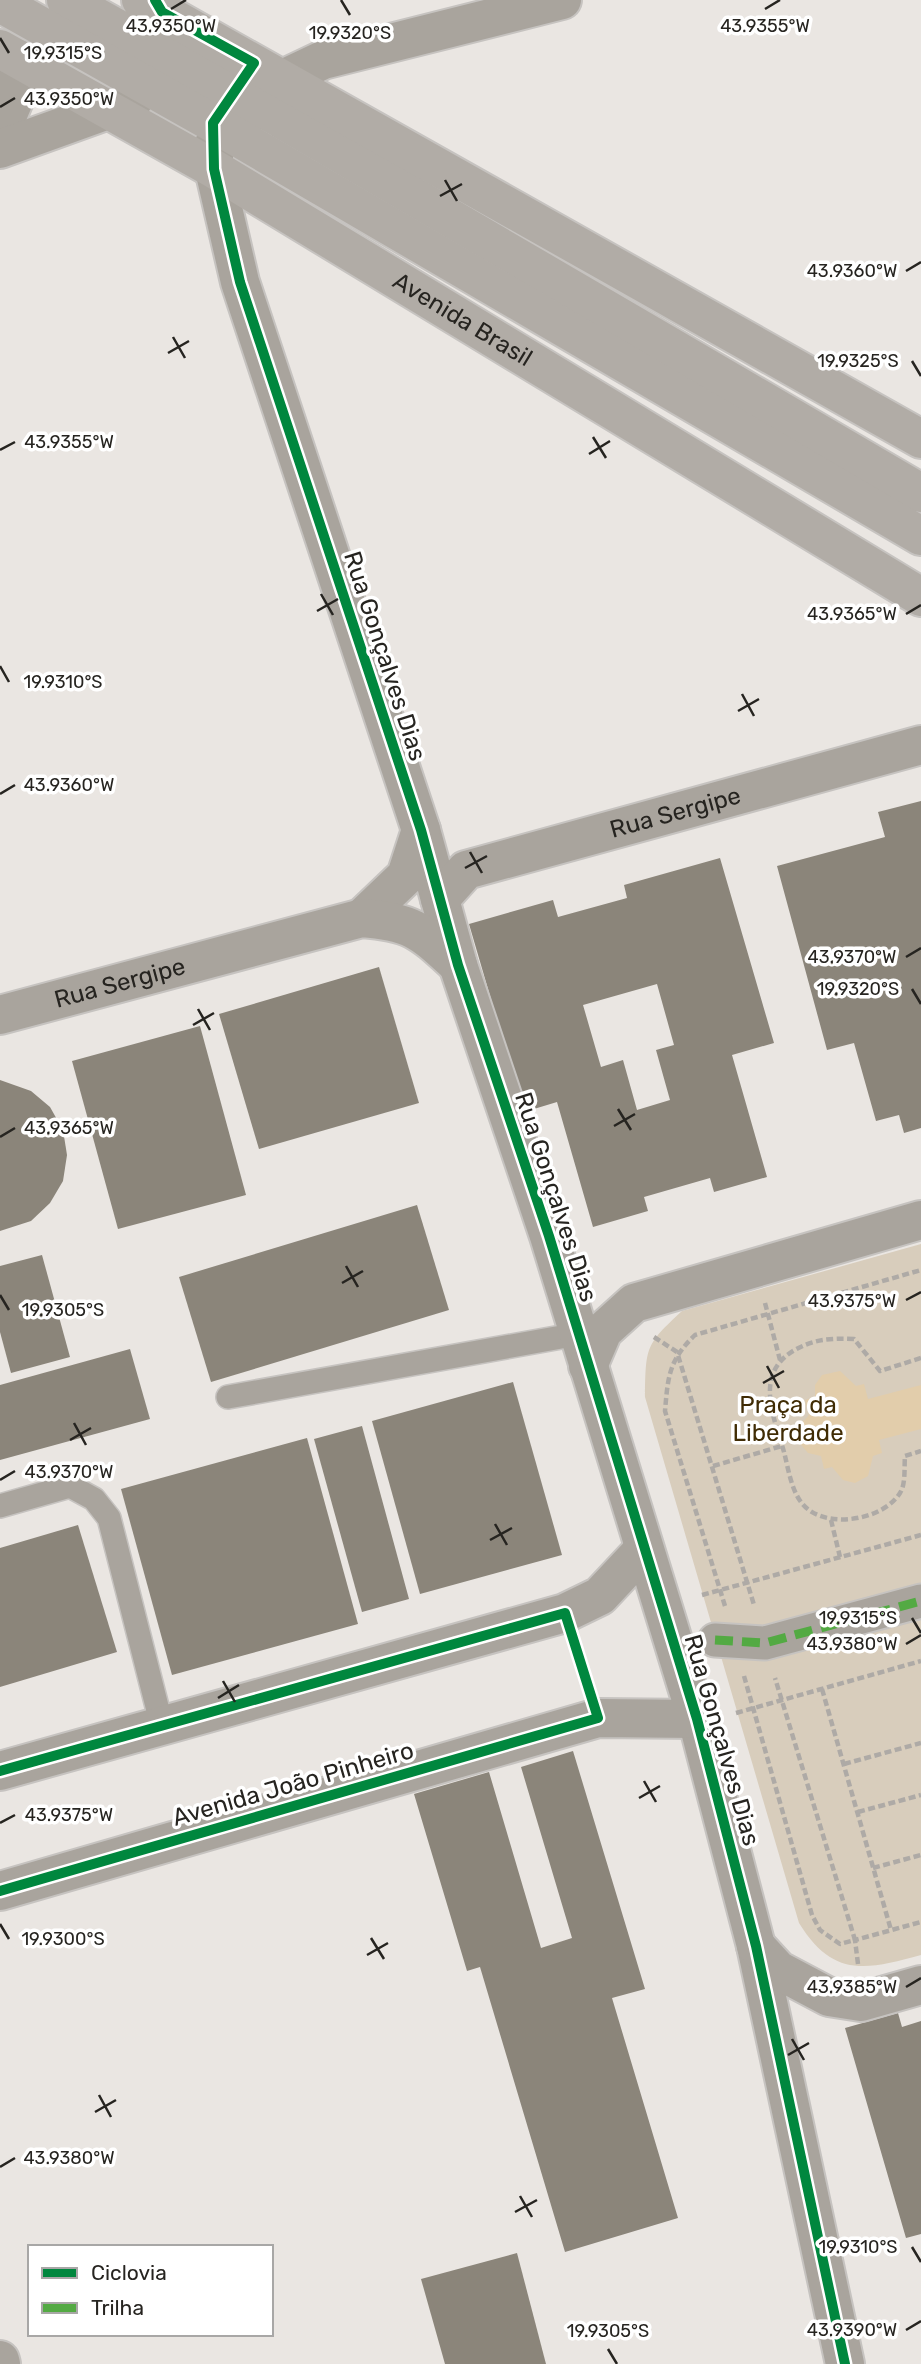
<svg xmlns="http://www.w3.org/2000/svg" width="921" height="2364" font-family="Rubik,sans-serif">
<style>
.green{fill:#d8cdbc}
.water{fill:#e2cdab}
.building{fill:#8b857a;fill-rule:evenodd}
.lines{fill:none;stroke-linecap:round;stroke-linejoin:round}
.service-casing{stroke:#c6c3c0;stroke-width:26}
.pedestrian-casing{stroke:#c6c3c0;stroke-width:37}
.minor-casing{stroke:#c6c3c0;stroke-width:42}
.tertiary-casing{stroke:#c6c3c0;stroke-width:42}
.secondary-casing{stroke:#c6c3c0;stroke-width:42}
.path{stroke:#aeaaa6;stroke-width:4.5;stroke-dasharray:7 3.5;stroke-linecap:butt}
.service{stroke:#a9a49d;stroke-width:23}
.pedestrian{stroke:#a9a49d;stroke-width:33}
.minor{stroke:#a9a49d;stroke-width:38}
.tertiary{stroke:#a9a49d;stroke-width:38}
.secondary{stroke:#b1aca6;stroke-width:38}
.quiet{stroke:#53aa43;stroke-width:9;stroke-dasharray:18 9;stroke-linecap:butt}
.cycleway-casing{stroke:#fff;stroke-width:15}
.cycleway{stroke:#00873e;stroke-width:10}
.ticks{fill:none;stroke:#262420;stroke-width:2.5}
.labels{text-anchor:middle;dominant-baseline:central;stroke-width:7;stroke-linejoin:round;paint-order:stroke}
.street-label{font-size:24px;fill:#262420;stroke:#fff}
.park-label{font-size:24px;fill:#402c05;stroke:#fff}
.ticks-label{font-size:18px;text-anchor:middle;fill:#262420;stroke:#fff;stroke-width:7;stroke-linejoin:round;paint-order:stroke}
</style>
<rect width="100%" height="100%" fill="#eae6e2"/>
<path class="green" d="M921,1244v711c-55,15 -88,23 -122,-32l-154,-526c1,-50 0,-52 37,-86z"/>
<path class="water" d="M840,1371l16,15 8,-2 4,15 53,-14v44l-42,11 3,13 -9,3 -5,20 -13,7 -12,-3 -11,-13 -8,2 -3,-13 -13,-3 -11,-13v-12l12,-13 -4,-15 10,-3v-12l7,-10z"/>
<g class="building">
<path d="M921,801v327l-17,5 -5,-18 -23,6 -22,-78 -27,7 -50,-184 108,-29 -7,-25z"/>
<path d="M720,858l54,185 -42,12 35,122 -53,15 -4,-14 -66,19 4,14 -55,16 -36,-125 -33,10 -55,-188 84,-24 5,17 69,-19 -3,-13zM657,984l17,61 -18,5 14,50 -33,10 -14,-50 -22,7 -18,-62z"/>
<path d="M379,967l40,136 -160,46 -40,-135z"/>
<path d="M200,1026l46,169 -128,34 -46,-168z"/>
<path d="M0,1080l31,11 19,16 13,23 4,25 -4,26 -13,22 -19,18 -31,10z"/>
<path d="M417,1205l32,105 -238,72 -32,-105z"/>
<path d="M42,1255l28,102 -59,16 -11,-41v-66z"/>
<path d="M130,1349l20,70 -150,41v-75z"/>
<path d="M513,1382l49,173 -142,39 -48,-173z"/>
<path d="M362,1426l47,173 -47,13 -48,-173z"/>
<path d="M307,1438l51,186 -186,51 -51,-186z"/>
<path d="M78,1525l39,127 -117,35v-139z"/>
<path d="M573,1751l72,238 -33,9 66,220 -113,34 -85,-285 -13,4 -53,-177 75,-22 52,176 31,-10 -51,-171z"/>
<path d="M898,2013l4,14 19,-6v213l-15,4 -61,-210z"/>
<path d="M517,2253l29,111h-101l-24,-85z"/>
</g>
<g class="lines">
<defs>
<g id="service">
<path d="M228,1397l350,-63"/>
<path d="M0,1506l70,-20 24,13 15,19 53,208"/>
</g>
<path id="pedestrian" d="M715,1640l50,3 156,-42"/>
<path id="minor" d="M0,2360l1,4"/>
<g id="tertiary">
<path d="M267,104l16,-25 40,-19 239,-60"/>
<path d="M0,134l14,-34 4,-41"/>
<path d="M214,144v25l26,113 181,548 37,135 91,271 148,483 59,227 89,418"/>
<path d="M0,149l133,-48"/>
<path id="s1" d="M440,899l26,-29 455,-125"/>
<path d="M362,918l44,-42 15,-46"/>
<path id="s2" d="M0,1015l362,-97c51,4 59,13 96,47"/>
<path d="M588,1366l15,-35 31,-28 287,-83"/>
<path d="M0,1771l565,-158 35,-17 44,-47"/>
<path d="M0,1891l598,-173 99,1"/>
<path d="M756,1946l22,24 51,27 32,5 60,-17"/>
</g>
<g id="secondary">
<path d="M66,0l215,119 640,374"/>
<path d="M141,0l780,439"/>
<path d="M0,3l213,120 708,413"/>
<path id="s3" d="M0,49l214,120 707,428"/>
</g>
</defs>
<use href="#service" class="service-casing"/>
<use href="#pedestrian" class="pedestrian-casing"/>
<use href="#minor" class="minor-casing"/>
<use href="#tertiary" class="tertiary-casing"/>
<use href="#secondary" class="secondary-casing"/>
<g class="path">
<path d="M765,1303l15,57"/>
<path d="M654,1337l23,15 77,253"/>
<path d="M921,1358l-41,13 -26,-32c-23,-1 -41,0 -61,12 -39,24 -19,66 -9,101 5,19 8,46 25,58 24,18 75,9 91,-17 6,-9 4,-26 5,-37l16,-5"/>
<path d="M713,1466l69,-20"/>
<path d="M831,1520l9,37"/>
<path d="M702,1595l219,-60"/>
<path d="M725,1606l-60,-195c3,-35 4,-51 30,-76l226,-65"/>
<path d="M744,1676l68,239 8,15 20,14 15,-4 -80,-262"/>
<path d="M822,1689l69,241"/>
<path d="M736,1713l185,-52"/>
<path d="M844,1764l77,-21"/>
<path d="M858,1812l63,-17"/>
<path d="M873,1868l48,-13"/>
<path d="M858,1964l-3,-24 66,-18"/>
</g>
<use href="#service" class="service"/>
<use href="#pedestrian" class="pedestrian"/>
<use href="#minor" class="minor"/>
<use href="#tertiary" class="tertiary"/>
<use href="#secondary" class="secondary"/>
<path class="quiet" d="M715,1640l50,3 156,-42"/>
<defs>
<g id="cycleway">
<path d="M155,0l7,12 92,51 -41,60 1,46 26,113 181,548 37,135 91,271 148,483 59,227 89,418"/>
<path d="M0,1771l565,-158 33,105 -598,173"/>
</g>
</defs>
<use href="#cycleway" class="cycleway-casing"/>
<use href="#cycleway" class="cycleway"/>
</g>
<path class="ticks" d="M341,0l9,15M171,9l15,-9M765,9l15,-9M0,38l9,15M0,107l15,-9M445,180l12,21M440,196l22,-12M906,271l15,-9M173,337l12,21M168,353l21,-12M912,361l9,15M593,437l13,21M0,450l15,-8M589,454l21,-13M321,594l12,21M317,611l21,-12M906,614l15,-9M0,666l9,16M742,694l12,22M738,711l21,-12M0,794l15,-9M470,852l12,21M465,868l22,-12M906,957l15,-9M912,989l9,15M198,1009l12,21M193,1025l21,-12M618,1109l13,21M614,1126l21,-12M0,1137l15,-9M346,1266l12,21M342,1283l21,-12M0,1295l9,15M906,1300l15,-8M767,1366l12,22M763,1383l21,-12M74,1423l12,22M70,1440l21,-12M0,1480l15,-9M495,1524l12,21M490,1540l22,-12M912,1618l9,15M906,1644l15,-9M223,1681l12,21M218,1698l21,-13M644,1781l12,21M639,1798l21,-12M0,1823l15,-8M0,1924l9,15M371,1938l13,21M367,1955l21,-12M906,1987l15,-9M792,2039l12,21M788,2055l21,-12M99,2095l12,22M95,2112l21,-12M0,2167l15,-9M520,2196l12,21M515,2212l22,-12M912,2247l9,15M906,2330l15,-9M608,2349l9,15"/>
<g class="labels">
<g class="street-label">
<text stroke="none"><textPath href="#s3" startOffset="536">Avenida Brasil</textPath></text>
<text transform="translate(385 656) rotate(72)">Rua Gonçalves Dias</text>
<text stroke="none"><textPath href="#s1" startOffset="256">Rua Sergipe</textPath></text>
<text stroke="none"><textPath href="#s2" startOffset="124">Rua Sergipe</textPath></text>
<text transform="translate(556 1197) rotate(72)">Rua Gonçalves Dias</text>
<text transform="translate(722 1740) rotate(74)">Rua Gonçalves Dias</text>
<text transform="translate(293 1784) rotate(-16)">Avenida João Pinheiro</text>
</g>
<g class="park-label">
<text x="788" y="1405">Praça da<tspan x="788" dy="28">Liberdade</tspan></text>
</g>
</g>
<g class="ticks-label">
<text x="171" y="32">43.9350°W</text>
<text x="765" y="32">43.9355°W</text>
<text x="350" y="39">19.9320°S</text>
<text x="63" y="59">19.9315°S</text>
<text x="69" y="105">43.9350°W</text>
<text x="852" y="277">43.9360°W</text>
<text x="858" y="367">19.9325°S</text>
<text x="69" y="448">43.9355°W</text>
<text x="852" y="620">43.9365°W</text>
<text x="63" y="688">19.9310°S</text>
<text x="69" y="791">43.9360°W</text>
<text x="852" y="963">43.9370°W</text>
<text x="858" y="995">19.9320°S</text>
<text x="69" y="1134">43.9365°W</text>
<text x="852" y="1307">43.9375°W</text>
<text x="63" y="1316">19.9305°S</text>
<text x="69" y="1478">43.9370°W</text>
<text x="858" y="1624">19.9315°S</text>
<text x="852" y="1650">43.9380°W</text>
<text x="69" y="1821">43.9375°W</text>
<text x="63" y="1945">19.9300°S</text>
<text x="852" y="1993">43.9385°W</text>
<text x="69" y="2164">43.9380°W</text>
<text x="858" y="2253">19.9310°S</text>
<text x="852" y="2336">43.9390°W</text>
<text x="608" y="2337">19.9305°S</text>
</g>
<rect x="28" y="2245" width="245" height="91" fill="#ffffff" stroke="#a8a7a6" stroke-width="2"/>
<rect x="42" y="2268" width="35" height="10" fill="#00873e" stroke="#a8a7a6" stroke-width="2"/>
<text x="91" y="2280" font-size="21" fill="#262420">Ciclovia</text>
<rect x="42" y="2303" width="35" height="10" fill="#53aa43" stroke="#a8a7a6" stroke-width="2"/>
<text x="91" y="2315" font-size="21" fill="#262420">Trilha</text>
</svg>
